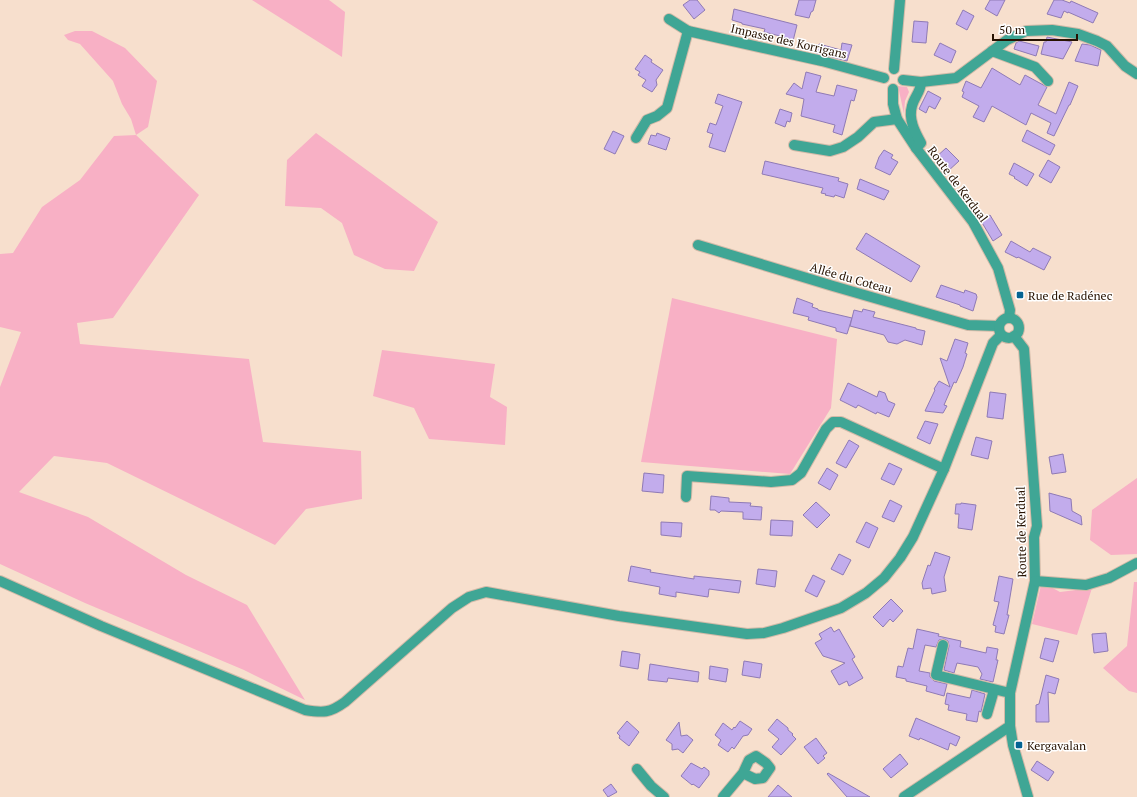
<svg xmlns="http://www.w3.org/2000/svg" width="1137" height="797" font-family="'PT Serif',serif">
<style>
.green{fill:#f8b0c5}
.building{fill:#c2acec;stroke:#8f7ab5}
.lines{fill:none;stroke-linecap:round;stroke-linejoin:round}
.minor-casing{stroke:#d2baa8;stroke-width:12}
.minor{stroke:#3fa695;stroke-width:10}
.poi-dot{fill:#056493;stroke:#fff;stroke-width:1.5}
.labels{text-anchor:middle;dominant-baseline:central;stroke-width:3;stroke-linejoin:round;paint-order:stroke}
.street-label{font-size:12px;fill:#271201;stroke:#fff}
.poi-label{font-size:12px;fill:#271201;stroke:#fff;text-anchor:start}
</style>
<rect width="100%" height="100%" fill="#f7dfcd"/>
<g class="green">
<path d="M252,0h77l16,12 -3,45z"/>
<path d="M75,31h17l33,17 32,33 -9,46 -12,8 63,60 -86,123 -36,5 3,21 169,15 14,83 98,9 1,48 -56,10 -31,36 -168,-82 -53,-7 -35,36 69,25 98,58 61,30 58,95 -61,-30 -159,-67 -85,-39v-177l21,-55 -21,-5v-73l13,-1 29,-46 38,-27 34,-44 22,-1 -5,-16 -9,-15 -9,-23 -33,-37 -12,-4 -4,-5z"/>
<path d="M898,86l9,1 2,5 -4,9 -1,13z"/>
<path d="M316,133l122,89 -24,49 -29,-2 -31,-14 -12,-32 -21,-15 -36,-2 2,-46z"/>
<path d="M672,298l165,41 -6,69 -41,66 -149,-12z"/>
<path d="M382,350l113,14 -5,33 17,10 -2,38 -76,-6 -15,-31 -41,-12z"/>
<path d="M1137,478v76l-26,1 -21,-15 2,-30z"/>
<path d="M1134,582h3v111l-8,-2 -26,-23 24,-22z"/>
<path d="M1041,585l8,1 11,6 32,-4 -15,47 -45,-11z"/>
</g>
<g class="building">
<path d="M690,0h7l8,10 -11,9 -11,-14z"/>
<path d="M799,0h17l-3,11 -2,1 -2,6 -14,-3z"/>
<path d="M990,0h15l-8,16 -12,-7z"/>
<path d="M1054,0h8l8,3 1,-2 27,12 -5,10 -25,-11v1l-4,-2 -3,7 -14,-4z"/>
<path d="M734,9l63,16 -4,16 -9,-3v-1l-20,-5 1,-3 -23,-5v-1l-10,-3z"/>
<path d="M963,10l11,6 -7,14 -11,-6z"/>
<path d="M914,21l14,1 -2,21 -14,-1z"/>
<path d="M1047,37l25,5 -9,17 -22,-5 3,-12h2z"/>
<path d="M1019,41l20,5 -3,10 -22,-7 2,-6z"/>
<path d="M842,43l10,2 -5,16 -31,-8 3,-9 22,6z"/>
<path d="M940,43l16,8 -5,12 -17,-8z"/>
<path d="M1082,44l8,1 11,5 -3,16 -23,-5z"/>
<path d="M645,55l7,5 -1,2 12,8 -7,10 1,5 -5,7 -10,-6 4,-6 -8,-5 2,-3 -5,-3z"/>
<path d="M992,68l28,17 5,-10 22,12 -9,18 18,9 13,-32 9,4 -8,19h-1l-15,31 -7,-3 4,-10 -20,-10 -5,12 -34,-19 -8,16 -11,-5 6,-11 -17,-9 2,-5 -2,-1 4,-10 15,7z"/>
<path d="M806,72l15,4 -5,16 18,4 3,-11 20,5 -3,11 -3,-1 -9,35 -9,-3 2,-7 -34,-9 3,-17 -18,-5 8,-11 8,6z"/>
<path d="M928,91l13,7 -6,11 -6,-3 -3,7 -7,-4z"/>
<path d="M718,94l24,8 -17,50 -16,-5 4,-13 -6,-2 3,-9 6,2 7,-19 -8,-3z"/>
<path d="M780,109l12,4 -2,9 -3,-1 -2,6 -10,-4z"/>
<path d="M1027,130l28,15 -5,10 -28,-14z"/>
<path d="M613,131l11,5 -9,18 -11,-5z"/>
<path d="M657,133l13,5 -4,12 -18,-6 3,-9 5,1z"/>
<path d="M946,148l13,13 -12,11 -12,-14z"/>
<path d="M884,150l9,5 -2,3 7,4 -8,13 -15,-7 4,-11z"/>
<path d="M1048,160l12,7 -9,16 -12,-7z"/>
<path d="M765,161l74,17 -1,3 10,3 -4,14 -9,-3 -1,2 -9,-2 1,-1 -5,-1 2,-5 -61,-14z"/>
<path d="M1014,163l20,11 -7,12 -13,-8 1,-1 -6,-3z"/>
<path d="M860,179l29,12 -5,9 -27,-11z"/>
<path d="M990,215l12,20 -9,6 -12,-20z"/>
<path d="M866,233l54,33 -9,16 -55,-33z"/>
<path d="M1011,241l19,11 3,-4 18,9 -7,13 -26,-13 -1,1 -12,-6z"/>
<path d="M941,285l23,8 1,-3 11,4 1,3 -4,14 -13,-5v-1l-24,-8z"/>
<path d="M797,298l16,6 -1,3 6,2v1l34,8 -5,16 -11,-3v-3l-28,-8 1,-3 -16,-4z"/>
<path d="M863,309l12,3 -2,5 43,11v1l9,2 -3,14 -17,-5 -8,4 -9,-2 -4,-7 -34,-9 4,-16 8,2z"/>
<path d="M955,339l13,4 -3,10 2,1 -4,13 -7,16 -2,-1 -10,23 3,1 -4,7 -18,-2 10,-21 -1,-1 5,-8 11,6 -10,-29 7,3z"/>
<path d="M848,383l29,14 2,-6 6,2 3,8 7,3 -6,13 -12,-5 -1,2 -18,-9 -2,3 -16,-8z"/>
<path d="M990,392l16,2 -3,25 -16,-2z"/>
<path d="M925,421l13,3 -8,20 -13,-6z"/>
<path d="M976,437l16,4 -4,18 -17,-4z"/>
<path d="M849,440l10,6 -13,22 -10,-5z"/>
<path d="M1063,454l3,18 -14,2 -3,-17z"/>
<path d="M889,463l13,6 -8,16 -13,-6z"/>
<path d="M827,468l11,7 -8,15 -12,-7z"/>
<path d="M644,473l20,2 -1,18 -21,-2z"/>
<path d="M1049,493l22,6 1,12 9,5 1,9 -32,-14z"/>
<path d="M711,496l18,2v4l22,1 -1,3 12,1 -1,13 -18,-1v-7l-22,-1 -2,2 -4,-3h-5z"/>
<path d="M890,500l12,6 -8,16 -12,-5z"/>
<path d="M816,502l14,13 -13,13 -14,-13z"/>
<path d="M961,503l15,2 -4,25 -14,-2 1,-14h-4l1,-10h5z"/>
<path d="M771,520l22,1 -1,15 -22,-1z"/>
<path d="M661,522l21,1 -1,14 -20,-2z"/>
<path d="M866,522l12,6 -9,20 -13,-6z"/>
<path d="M935,552l15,5 -6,20 2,14 -14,3 -1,-6 -8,1 -1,-6 6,-18 2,1z"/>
<path d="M839,554l12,6 -8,15 -12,-6z"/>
<path d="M631,566l20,4 -1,2 44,7v-3l47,5 -2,12 -30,-4 -1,8 -32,-5v5l-17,-3 1,-7 -32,-6z"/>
<path d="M758,569l19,2 -2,16 -19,-3z"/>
<path d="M813,575l12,6 -8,16 -12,-6z"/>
<path d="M999,576l14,3 -6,36h2l-5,19 -9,-2 1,-6 -3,-1 6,-23 -5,-1z"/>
<path d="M891,599l12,12 -10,11 -3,-3 -7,8 -10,-10z"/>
<path d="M831,627l3,5 5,-3 16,28 -3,2 11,19 -14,8 -2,-5 -8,4 -8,-14 14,-8 -22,-7 -8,-13 7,-4 -3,-5z"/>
<path d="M917,629l22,5 -1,2 23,5 -1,6 26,6 1,-6 11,2 -2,11h2l-5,22 -13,-3 2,-5 -4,-7 -21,-4 -3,10 -10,-3 5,-24 -1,-5 -4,-2 -5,1 -3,7 -11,-2 -6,26 11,2v4l4,4 13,3 -3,12 -18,-5 1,-5 -21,-5v-2l-10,-2 2,-11 5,1 5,-19 5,1z"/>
<path d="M1106,633l2,18 -14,2 -2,-19z"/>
<path d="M1045,638l14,3 -6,21 -13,-4z"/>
<path d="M622,651l18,3 -2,15 -18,-3z"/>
<path d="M744,661l18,3 -2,14 -18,-3z"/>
<path d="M650,664l49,8 -1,10 -30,-4 -1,4 -19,-2z"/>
<path d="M710,666l18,3 -2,13 -17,-3z"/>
<path d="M1046,675l13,4 -4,15 -7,-2 1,30h-13v-17l3,-1z"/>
<path d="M972,690l13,4 -4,18 -2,-1 -2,11 -11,-2 1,-6 -19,-4 1,-5 -4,-1 2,-11 23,5z"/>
<path d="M916,718l44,19 -4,9 -6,-3 -2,7 -28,-12 -1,2 -10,-4z"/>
<path d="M777,719l11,9v2l5,4 -1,1 4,4 -15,16 -9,-8 7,-8 -11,-9z"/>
<path d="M627,721l12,11 -10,14 -10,-8 1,-2 -3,-3z"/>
<path d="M740,721l12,8 -4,6 -5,1 -9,13 -2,-2 -4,5 -10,-7 3,-5 -6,-5 8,-12 9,7 2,-3 1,1z"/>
<path d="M679,722l2,14 6,-1 6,5 -10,13 -5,-4 -6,1v-6l-6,-4z"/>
<path d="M816,738l11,15 -4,3 2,2 -7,6 -14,-17z"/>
<path d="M900,754l8,10 -17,14 -8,-9z"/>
<path d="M1037,761l17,11 -6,9 -17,-11z"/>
<path d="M691,763l11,6 2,-2 5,4v4l-10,13 -6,-4 -1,1 -11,-9z"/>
<path d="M828,773l42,24h-23l-20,-23z"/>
<path d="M611,784l6,8 -9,5 -5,-7z"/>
<path d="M778,785l14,12h-24z"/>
</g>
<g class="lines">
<defs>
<g id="minor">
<path d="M669,19l19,12 134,30 62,17"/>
<path d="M992,51l43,16 13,14"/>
<path d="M894,69l6,-69"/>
<path d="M903,80l18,2 35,-4 51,-38 19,-9 26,-1 26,4 19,7 10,5 18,20 12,8"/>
<path d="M893,89v15l4,15 19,29 57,74 25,46 12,42 -1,8"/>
<path d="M636,138l11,-18 10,-4 10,-8 21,-77"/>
<path d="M794,145l36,6 13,-4 15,-10 16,-15 23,-3"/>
<path d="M916,148l5,-5c-6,-11 -13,-24 -9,-37 2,-9 9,-14 9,-24"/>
<path d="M698,245l135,41 135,39 31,1"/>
<circle cx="1009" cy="328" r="10"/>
<path d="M1014,336l10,13 13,177 -3,11 1,44 -25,112v33l3,19 15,52"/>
<path d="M686,497l1,-21 84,6 21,-2 9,-7 25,-44 7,-7h8l103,47"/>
<path d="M0,581l101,45 204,84c18,3 25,3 40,-8l107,-94 17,-11 17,-5 133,24 128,18 17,-1 19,-5 58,-20 25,-15 18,-15 16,-20 13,-21 31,-68 49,-126 8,-8"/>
<path d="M1035,581l51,4 23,-7 28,-15"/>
<path d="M943,645l-7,30 74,18"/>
<path d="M987,714l7,-24"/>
<path d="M637,769l14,17 13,11"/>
<path d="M723,797l20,-24 6,-13 7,-4 10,7 4,5 -7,10 -8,1 -12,-6"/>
<path d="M904,797l106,-71"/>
</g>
</defs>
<use href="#minor" class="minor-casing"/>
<use href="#minor" class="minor"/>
</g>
<g class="poi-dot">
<rect x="1016" y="291" width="8" height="8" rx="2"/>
<rect x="1015" y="741" width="8" height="8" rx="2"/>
</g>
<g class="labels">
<g class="street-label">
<text transform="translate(789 41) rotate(13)">Impasse des Korrigans</text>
<text transform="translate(958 184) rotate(53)">Route de Kerdual</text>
<text transform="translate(851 278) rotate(16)">Allée du Coteau</text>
<text transform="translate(1021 532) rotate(-91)">Route de Kerdual</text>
</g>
<g class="poi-label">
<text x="1028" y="295">Rue de Radénec</text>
<text x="1027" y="745">Kergavalan</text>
</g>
</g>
<path d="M993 34v6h84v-6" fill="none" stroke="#271201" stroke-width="2"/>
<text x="999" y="34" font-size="12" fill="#271201" stroke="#ffffff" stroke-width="3" paint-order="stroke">50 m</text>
</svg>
